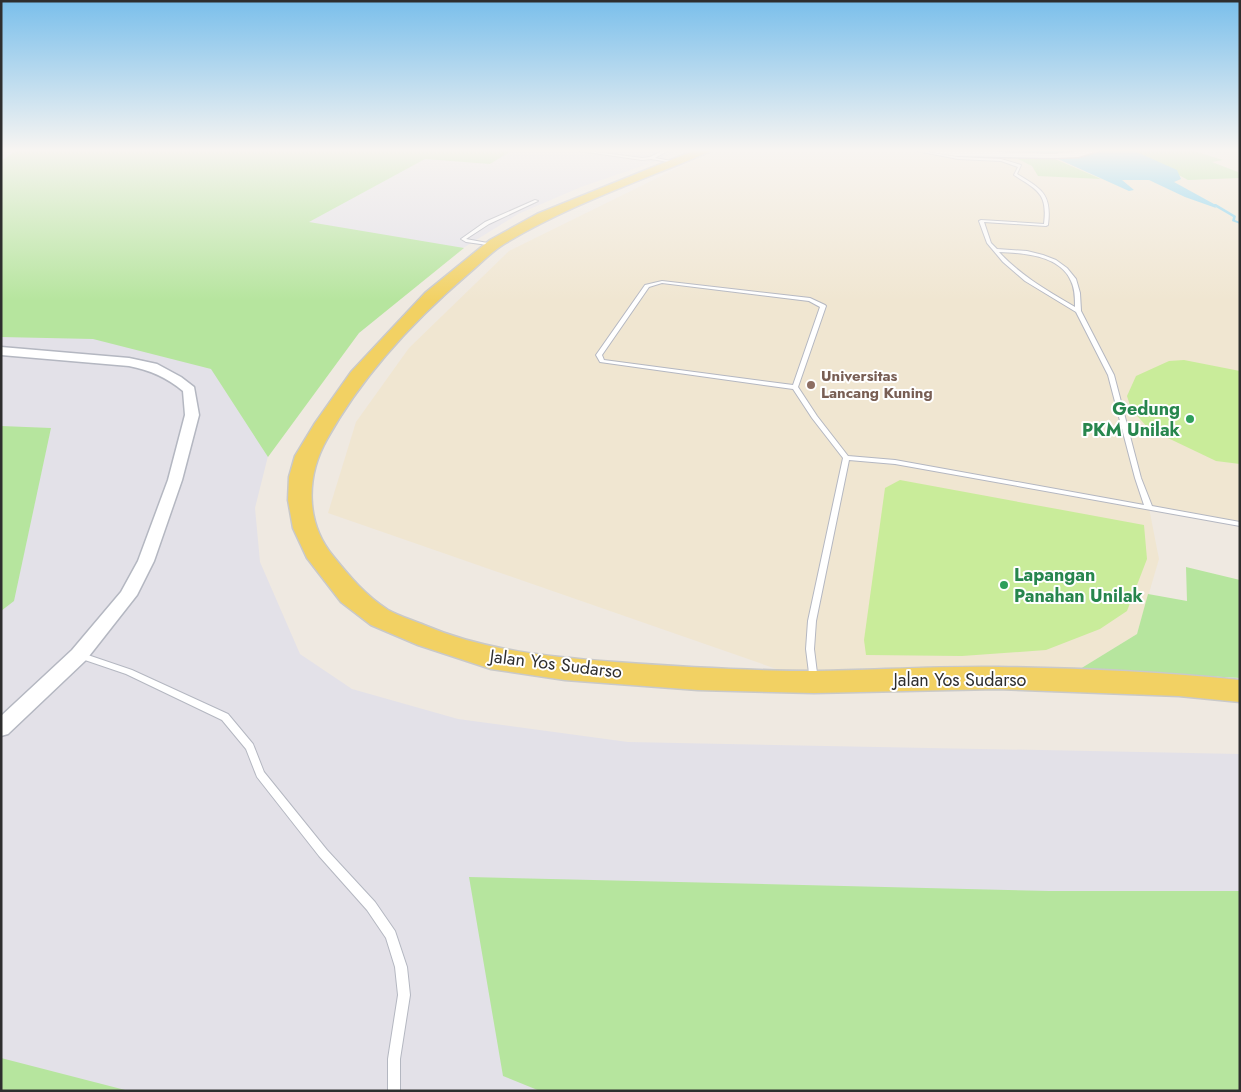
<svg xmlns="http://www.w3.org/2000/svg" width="1241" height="1092" font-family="Jost,sans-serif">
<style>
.industrial{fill:#e3e1e8}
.education{fill:#f0e6d1}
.green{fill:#b6e59e}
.pitch{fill:#c9ec9a}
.water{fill:#75cff0}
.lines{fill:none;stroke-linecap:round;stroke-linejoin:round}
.stream{fill:#75cff0;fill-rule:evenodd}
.lane-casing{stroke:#b4b7c1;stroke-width:2}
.street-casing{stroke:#b4b7c1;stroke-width:3}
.primary-casing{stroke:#c9c9c9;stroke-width:3}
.lane{fill:#fff;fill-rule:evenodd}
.street{fill:#fff;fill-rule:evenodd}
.primary{fill:#f2d163;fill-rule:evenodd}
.education-dot{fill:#8d6e63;stroke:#fff;stroke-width:2}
.leisure-dot{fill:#2e9e5b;stroke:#fff;stroke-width:2}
.labels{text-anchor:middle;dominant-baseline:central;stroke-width:4;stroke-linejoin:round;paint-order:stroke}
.far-education-label{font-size:15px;font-weight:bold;fill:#785e54;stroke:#fff;text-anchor:start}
.leisure-label{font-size:18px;font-weight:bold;fill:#27864d;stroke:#fff;text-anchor:end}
.street-label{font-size:18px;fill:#2e2e2e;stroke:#fff}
</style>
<rect width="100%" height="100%" fill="#efe9e1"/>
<path class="industrial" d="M1,149h681l-31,14 -70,24 -63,27 -63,39 -96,80 -32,34 -59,89 -13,52 5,54 40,92 52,35 106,30 170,23 612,12v337h-1239z"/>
<path class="education" d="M716,149h524v375l-91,-16 10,51 -22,75 -57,35 -266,13 -486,-169 28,-91 53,-74 100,-97z"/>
<g class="green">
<path d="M18,149h496l-24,15 -65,-5 -116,63 155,26 -105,85 -91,124 -57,-88 -118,-30 -92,-2v-176z"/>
<path d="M1130,149h63l-2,1 32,10 -11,2 26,10 2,6 -52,2z"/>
<path d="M1019,156h35l1,3 46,20 -63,-3 -6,-10 -14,-7z"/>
<path d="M1,426l50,2 -37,173 -13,10z"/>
<path d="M1186,567l54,13v98l-160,-9 57,-35 11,-40 39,7z"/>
<path d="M469,877l580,14h191v200h-700l-37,-15z"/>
<path d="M1,1058l128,33h-128z"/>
</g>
<g class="pitch">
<path d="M1184,360l56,11v93l-24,-3 -67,-32 -18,-20 -4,-13 9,-20 33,-15z"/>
<path d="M900,480l244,45 3,34 -20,52 -27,18 -54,21 -84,6 -96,-1 -2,-15 21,-152z"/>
</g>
<path class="water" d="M943,149h187l47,21 4,9 -7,3 40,22 2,4 -31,-11 -36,-17h-27l12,10 -5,1 -82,-37 -94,-3z"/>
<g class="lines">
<path class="stream" d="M1214,204h2l20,12 -1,4 5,2v2l-8,-3 1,-4 -19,-11z"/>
<defs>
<g id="lane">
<path d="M566,149h6l70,9 8,-1 16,-8h3v1l-14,8 22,4 -2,1 -24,-4 -9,1z"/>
<path d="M911,149l47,8 43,2 20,6 -4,9c24,15 35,19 31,51l-2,1 -62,-4 7,21 6,6 30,2 16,4 13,5 11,8 9,11 4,14 1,18 33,64 27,103 11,28 88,16v4l-345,-62 -46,-4 -33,161 -2,28 4,32 -1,2 -3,1 -3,-1 -1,-2 -4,-32 2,-28 35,-163 -31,-40 -19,-29 -193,-27 -4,-7 49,-70 17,-4 148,17 15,7 1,1 -28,81 19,29 31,40 47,4 249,45 -9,-27 -27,-103 -32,-63 -51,-31 -22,-19 -16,-19 -8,-22 2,-1 63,4c4,-31 -7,-34 -30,-49l4,-8 -17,-6 -43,-2 -46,-9zM999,252c24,1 61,3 72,29 4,8 4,17 4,26 -27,-16 -54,-31 -76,-55zM662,283l147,18 11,6 -27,78 -189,-25 -2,-5 47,-68z"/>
<path d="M535,200l3,1 -49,23 -23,15 27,5 2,1v1l-29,-4 -5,-3 24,-17z"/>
<path d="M79,652l53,18 96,44 25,30 11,28 63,78 48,52 20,29 12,36 3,28 -10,64v32h-12v-32l10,-64 -3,-28 -9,-29 -19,-28 -48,-54 -62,-79 -11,-28 -24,-29 -96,-46 -50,-17 -1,-2 1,-2z"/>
</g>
<g id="street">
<path d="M924,149l129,5 52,-5 -27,8 -25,1 -97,-2 -19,-3z"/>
<path d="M1,347l128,11 28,6 24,13 13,10 5,28 -17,65 -28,81 -17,34 -51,65 -78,74 -7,2v-20l71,-66 49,-58 17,-31 30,-81 17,-65 -2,-24c-17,-14 -33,-21 -54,-25l-128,-11z"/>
</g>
<path id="primary" d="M698,149h15l-2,2c-68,29 -143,54 -207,93 -13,8 -24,20 -36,30 -54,46 -106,102 -141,165 -21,37 -22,83 6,117 17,21 32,39 55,54 11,6 24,10 36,15 61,26 126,32 191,37 68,5 135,9 203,9 60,-1 120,-5 180,-4 80,1 162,5 242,13v22l-61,-6 -182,-7 -183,4 -116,-3 -133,-10 -74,-11 -73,-24 -47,-20 -30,-23 -34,-44 -14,-30 -5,-28 1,-23 6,-21 20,-33 36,-51 74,-79 65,-53 47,-26z"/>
</defs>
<use href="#lane" class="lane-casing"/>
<use href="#street" class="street-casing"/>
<use href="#primary" class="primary-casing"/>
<use href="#lane" class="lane"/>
<use href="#street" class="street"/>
<use href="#primary" class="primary"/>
</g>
<linearGradient id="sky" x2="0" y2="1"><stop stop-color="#7abfeb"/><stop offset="0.5" stop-color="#f8f5f2"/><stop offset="1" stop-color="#f8f5f2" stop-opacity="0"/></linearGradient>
<rect width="1241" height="301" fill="url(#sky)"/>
<circle class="education-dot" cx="811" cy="385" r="5"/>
<g class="leisure-dot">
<circle cx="1190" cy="419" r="5"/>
<circle cx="1004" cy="585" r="5"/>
</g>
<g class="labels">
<g class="far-education-label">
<text x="821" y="376">Universitas<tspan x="821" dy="17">Lancang Kuning</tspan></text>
</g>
<g class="leisure-label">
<text x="1180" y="409">Gedung<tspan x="1180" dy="21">PKM Unilak</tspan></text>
<text x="1014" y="575" text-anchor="start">Lapangan<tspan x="1014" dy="21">Panahan Unilak</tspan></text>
</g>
<g class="street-label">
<text transform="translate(556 664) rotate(7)">Jalan Yos Sudarso</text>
<text x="960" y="680">Jalan Yos Sudarso</text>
</g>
</g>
<rect width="1241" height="1092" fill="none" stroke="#2e2e2e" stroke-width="5"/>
</svg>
